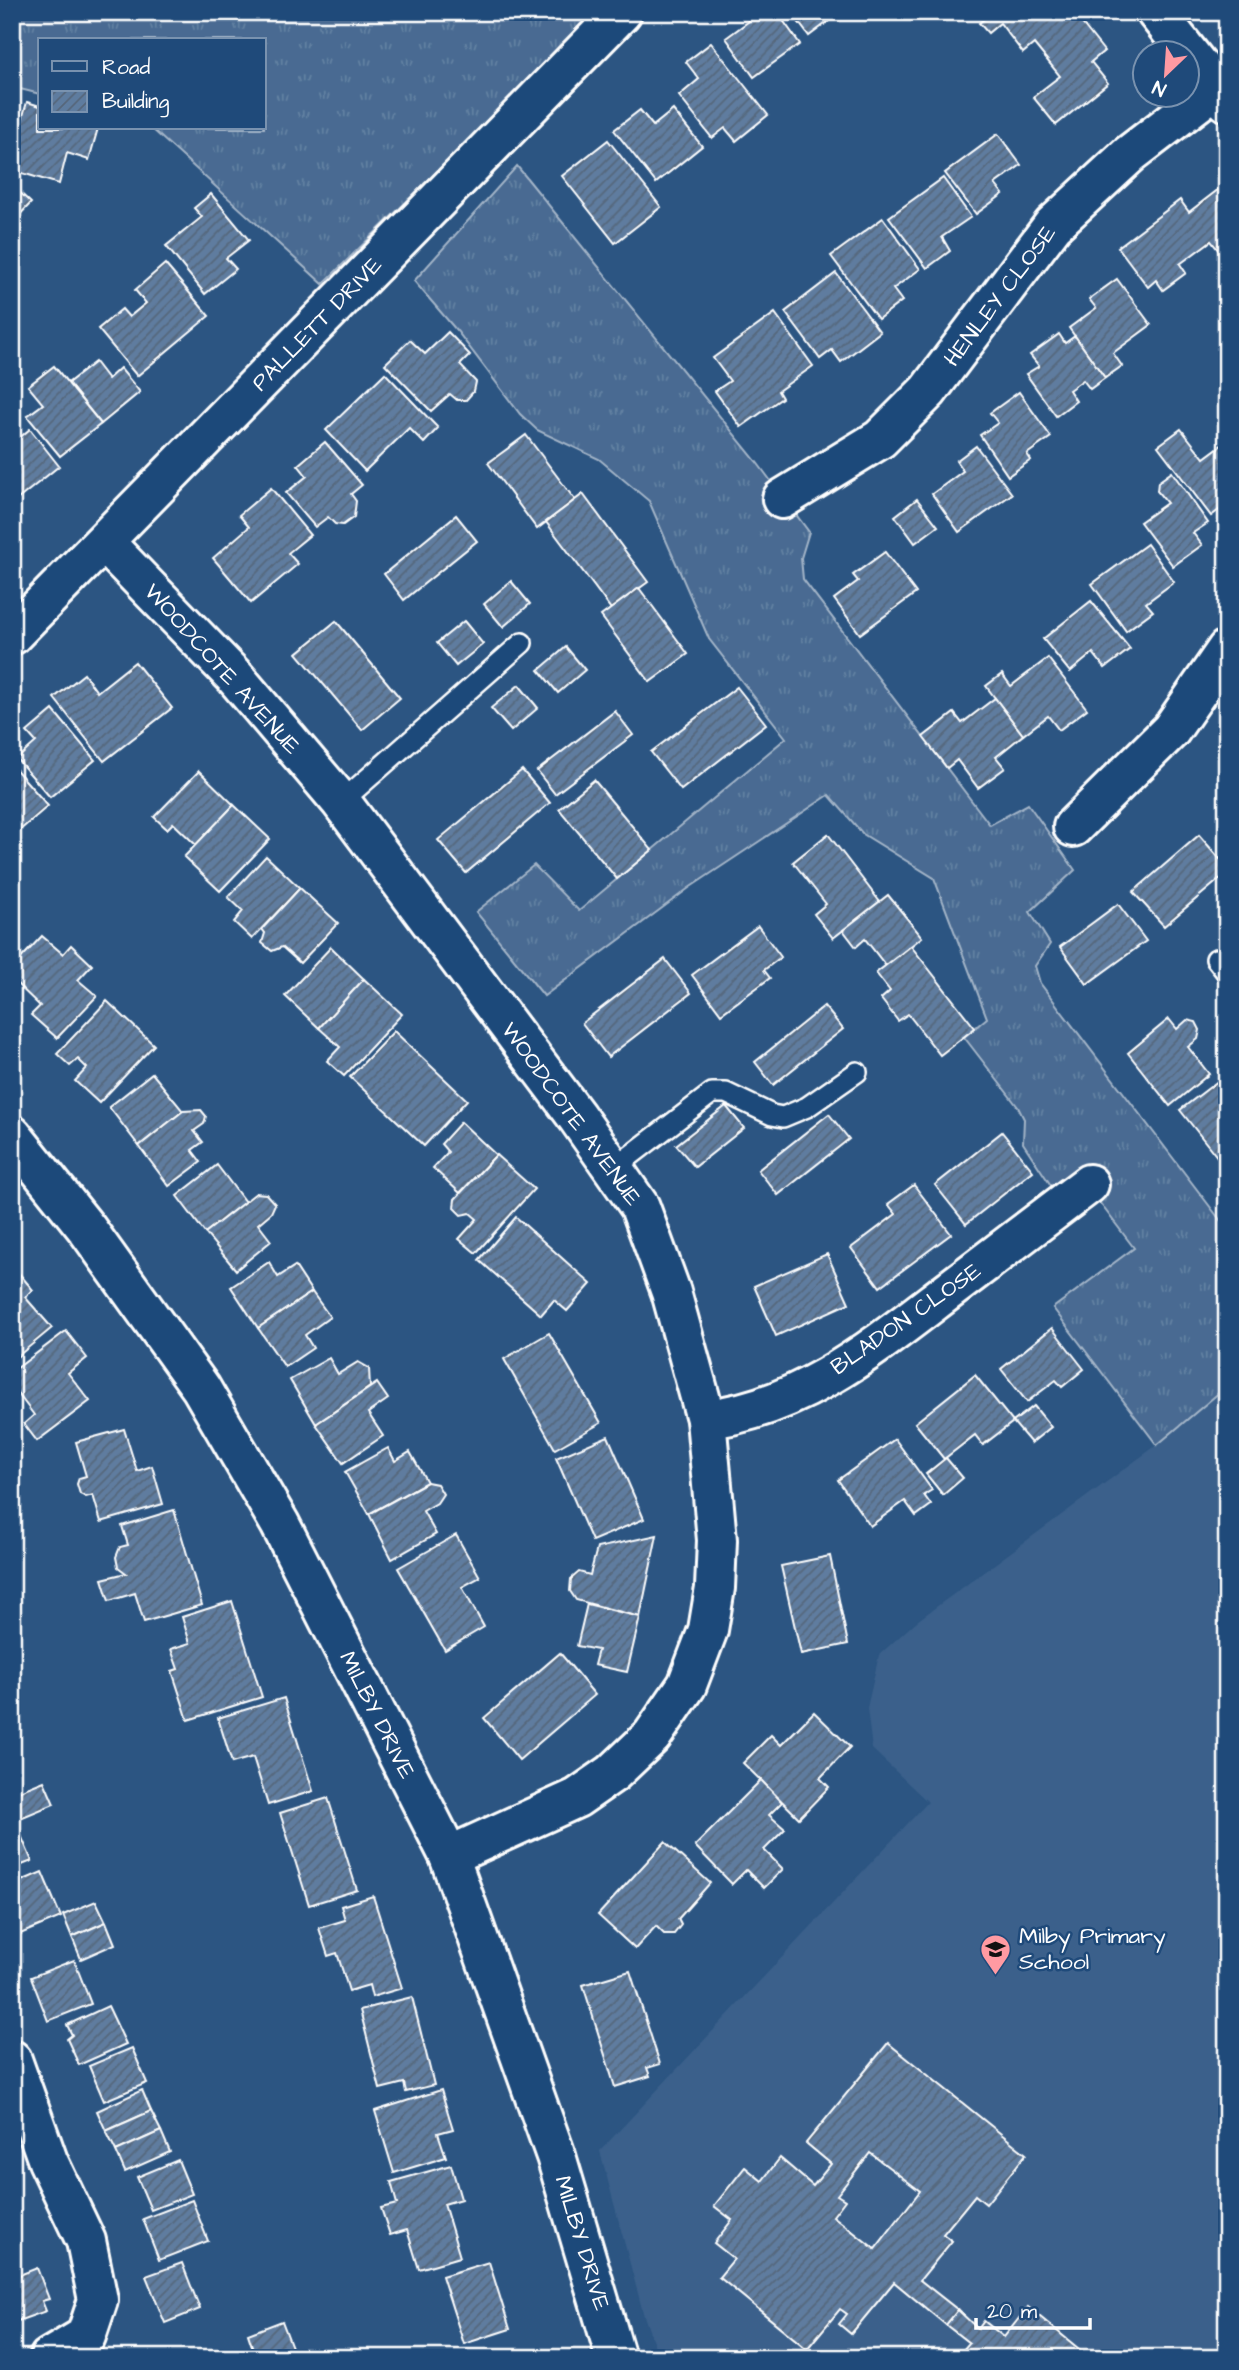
<svg xmlns="http://www.w3.org/2000/svg" width="1239" height="2370" font-family="'Architects Daughter',sans-serif">
<style>
.built{fill:#3b618b}
.grass{fill:url(#grass-tufts);stroke:#a4b5c8;stroke-width:2}
.building{fill:url(#building-hatch);stroke:#fff;stroke-width:2;fill-rule:evenodd}
.lines{fill:none;stroke-linecap:round;stroke-linejoin:round}
.lane-casing{stroke:#fff;stroke-width:24}
.street-casing{stroke:#fff;stroke-width:44}
.lane{stroke:#1f4a7a;stroke-width:19}
.street{stroke:#1f4a7a;stroke-width:38}
.labels{text-anchor:middle;dominant-baseline:central;stroke-width:5;stroke-linejoin:round;paint-order:stroke}
.street-label{font-size:23px;fill:#fff;stroke:#1f4a7a}
.poi-label{font-size:23px;fill:#fff;stroke:#1f4a7a;text-anchor:start}
</style>
<defs>
<pattern id="grass-tufts" width="24" height="20" patternUnits="userSpaceOnUse" patternTransform="scale(1.75)"><rect width="24" height="20" fill="#486b92"/><path d="M3 7l-1-3M5 7V3M7 7l1-3M15 17l-1-3M17 17v-4M19 17l1-3" fill="none" stroke="#6381a2"/></pattern>
<pattern id="building-hatch" width="6" height="6" patternUnits="userSpaceOnUse" patternTransform="scale(1.75)"><rect width="6" height="6" fill="#5e7c9f"/><path d="M-1 1l2-2M0 6l6-6M5 7l2-2" fill="none" stroke="#56667a"/></pattern>
</defs>
<rect width="100%" height="100%" fill="#2c5582"/>
<filter id="ink" filterUnits="userSpaceOnUse"><feTurbulence type="fractalNoise" baseFrequency=".0143" numOctaves="2"/><feDisplacementMap in="SourceGraphic" scale="14" xChannelSelector="R" yChannelSelector="G"/><feConvolveMatrix kernelMatrix="1 2 1 2 8 2 1 2 1" color-interpolation-filters="sRGB"/></filter>
<g filter="url(#ink)">
<path class="built" d="M1227,1386v972h-568l-15,-42 -44,-165 328,-349 -56,-53 -5,-41 12,-53 38,-34 240,-176z"/>
<g class="grass">
<path d="M18,12h580l-275,272 -172,-156h113v-88h-224v54l-28,-7v-70z"/>
<path d="M517,166l239,295 53,71 -8,26 2,21 187,246 38,-21 47,66 -45,42 20,32 -15,22 5,17 187,246v157l-70,59 -104,-137 81,-60 -54,-71 -26,13 -31,-47 1,-24 -6,-12 -54,-70 23,-19 -53,-140 -71,-44 -34,-39 -140,93 -145,108 -68,-84 58,-47 45,46 207,-173 -77,-99 -60,-138 -50,-42 -62,-29 -17,-16 -63,-83 -43,-50z"/>
</g>
<g class="building">
<path d="M742,12h35l23,32 -46,33 -28,-39 23,-17z"/>
<path d="M791,12h50l-32,24z"/>
<path d="M993,12h80l31,39 -13,11 17,21 -52,42 -23,-28 27,-21 -26,-32 -11,9 -23,-30 -12,10 -9,-10z"/>
<path d="M711,43l57,72 -32,26 -11,-13 -13,10 -33,-42 20,-17 -13,-17z"/>
<path d="M27,102l13,4v22h58l-9,32 -22,-7 -8,31 -47,-14v-16z"/>
<path d="M640,110l13,16 20,-16 29,36 -46,37 -42,-53z"/>
<path d="M998,134l23,31 -26,19 8,10 -27,20 -31,-41z"/>
<path d="M608,140l53,67 -46,36 -53,-67z"/>
<path d="M943,178l28,39 -29,20 8,14 -23,17 -38,-51z"/>
<path d="M12,185l19,18 -19,20z"/>
<path d="M1219,189l8,11v61l-16,-20 -31,23 6,9 -23,17 -7,-10 -8,7 -30,-40 62,-47 9,12z"/>
<path d="M211,194l38,46 -23,18 10,11 -31,25 -39,-48 36,-29 -8,-9z"/>
<path d="M883,218l37,51 -27,20 9,12 -24,18 -47,-63z"/>
<path d="M165,264l44,52 -72,60 -39,-47 24,-20 7,8 17,-14 -11,-13z"/>
<path d="M836,273l44,59 -39,30 -9,-12 -12,9 -35,-47z"/>
<path d="M1117,279l34,46 -38,28 9,13 -17,12 -36,-50 27,-20 -7,-9z"/>
<path d="M775,313l38,53 -35,25 4,7 -41,29 -26,-36 15,-10 -17,-23z"/>
<path d="M448,332l22,23 -10,10 16,17 -2,9 -8,9h-9l-7,-6 -19,17 -46,-47 25,-24 15,14z"/>
<path d="M1059,334l6,9 10,-7 30,42 -15,11 -7,-9 -14,10 7,11 -20,15 -30,-42 13,-8 -9,-11z"/>
<path d="M95,362l13,17 12,-11 20,24 -39,32 -33,-41z"/>
<path d="M54,366l47,58 -41,32 -33,-40 16,-12 -15,-18z"/>
<path d="M385,373l53,55 -14,15 -15,-15 -44,43 -39,-41z"/>
<path d="M1019,392l32,45 -24,17 4,6 -23,16 -28,-41 18,-12 -8,-10z"/>
<path d="M30,429l29,37 -47,38v-74l7,8z"/>
<path d="M1181,429l23,29 23,-17v63l-16,12 -53,-70z"/>
<path d="M526,435l49,65 -38,29 -49,-66z"/>
<path d="M325,442l37,43 -11,9 5,7 -2,16 -11,8 -8,-1 -7,-7 -13,10 -29,-34 21,-17 -9,-11z"/>
<path d="M976,446l36,48 -53,38 -27,-38 31,-23 -7,-10z"/>
<path d="M1172,472l36,51 -15,10 9,12 -29,21 -33,-44 27,-19 -10,-12 1,-9z"/>
<path d="M271,488l39,47 -22,18 10,11 -47,39 -38,-45 36,-31 -10,-12z"/>
<path d="M583,494l65,88 -37,27 -65,-87z"/>
<path d="M917,499l21,27 -23,17 -20,-27z"/>
<path d="M456,515l21,26 -73,59 -20,-26z"/>
<path d="M1147,544l27,38 -28,21 7,8 -27,20 -34,-47z"/>
<path d="M885,552l31,41 -56,41 -26,-35 24,-18 -5,-6z"/>
<path d="M511,581l19,23 -27,23 -19,-23z"/>
<path d="M639,588l49,66 -38,28 -49,-66z"/>
<path d="M1091,601l39,48 -25,19 -12,-15 -23,19 -27,-33z"/>
<path d="M336,621l64,77 -38,32 -65,-77z"/>
<path d="M464,621l19,23 -27,22 -19,-23z"/>
<path d="M566,647l19,23 -27,23 -19,-23z"/>
<path d="M1048,658l39,51 -28,21 -11,-14 -25,19 -37,-49 16,-12 9,12z"/>
<path d="M135,662l37,46 -68,53 -50,-63 30,-24 13,18z"/>
<path d="M519,685l19,23 -27,23 -20,-23z"/>
<path d="M737,687l29,37 -85,66 -30,-38z"/>
<path d="M995,698l28,37 -27,22 9,11 -27,20 -21,-28 -10,8 -24,-31 31,-24 8,10z"/>
<path d="M53,710l42,50 -45,37 -33,-38 19,-17 -9,-10z"/>
<path d="M615,711l18,24 -78,59 -18,-23z"/>
<path d="M12,765l36,41 -36,31z"/>
<path d="M522,770l28,33 -84,70 -28,-33z"/>
<path d="M199,771l35,34 -38,40 -23,-22 -6,6 -13,-12z"/>
<path d="M594,780l58,70 -35,29 -58,-70z"/>
<path d="M234,805l36,34 -50,52 -36,-34z"/>
<path d="M828,834l52,68 -47,36 -19,-24 12,-10 -33,-42z"/>
<path d="M1199,835l28,32v6l-63,53 -31,-34z"/>
<path d="M266,856l34,32 -48,51 -18,-17 9,-11 -15,-14z"/>
<path d="M300,888l38,35 -38,40 -18,-16 -10,4 -10,-8 3,-10 -3,-4z"/>
<path d="M888,895l34,42 -36,29 -21,-27 -9,8 -13,-17z"/>
<path d="M1118,904l28,37 -59,43 -27,-37z"/>
<path d="M758,926l23,31 -17,13 6,8 -49,36 -29,-39z"/>
<path d="M42,936l21,18 8,-9 21,20 -14,15 19,16 -40,42 -26,-23 9,-9 -28,-27v-11z"/>
<path d="M911,946l64,82 -35,27 -32,-41 -10,7 -17,-22 9,-8 -14,-18z"/>
<path d="M331,947l33,32 -45,49 -34,-32z"/>
<path d="M665,959l26,34 -83,64 -26,-34z"/>
<path d="M364,979l38,35 -58,62 -17,-15 13,-14 -21,-19z"/>
<path d="M107,1001l47,44 -55,58 -24,-22 12,-13 -9,-9 -8,7 -13,-12z"/>
<path d="M824,1006l19,23 -70,56 -18,-23z"/>
<path d="M1169,1019l8,10 10,-9 9,2 4,8 -2,9 -10,8 21,27 -39,32 -42,-53z"/>
<path d="M394,1031l73,69 -43,46 -74,-69z"/>
<path d="M152,1073l31,38 -44,35 -30,-39z"/>
<path d="M1227,1074v86l-5,3 -42,-53z"/>
<path d="M726,1106l18,22 -49,39 -19,-22z"/>
<path d="M201,1110l5,6 -2,8 -10,7 9,11 -11,8 9,12 -32,24 -30,-40 44,-35z"/>
<path d="M829,1114l20,25 -71,56 -20,-25z"/>
<path d="M461,1122l35,33 -36,38 -27,-25 15,-16 -7,-8z"/>
<path d="M1002,1132l31,39 -67,53 -31,-39z"/>
<path d="M496,1155l38,34 -58,64 -17,-14 18,-20 -7,-6 -9,2 -7,-7 1,-9z"/>
<path d="M217,1165l28,37 -40,31 -28,-37z"/>
<path d="M914,1185l37,49 -71,53 -29,-39 45,-34 -8,-10z"/>
<path d="M256,1193l10,1 9,10 -4,9 -13,11 13,17 -35,29 -31,-37z"/>
<path d="M516,1217l75,67 -24,27 -13,-11 -13,15 -62,-55z"/>
<path d="M827,1254l22,49 -73,33 -22,-50z"/>
<path d="M269,1262l9,15 17,-11 17,26 -54,36 -27,-41z"/>
<path d="M12,1265l21,25 -8,7 27,31 -40,33z"/>
<path d="M312,1292l18,25 -25,18 8,13 -28,19 -27,-39z"/>
<path d="M1052,1328l32,41 -22,18 -6,-7 -29,22 -26,-33z"/>
<path d="M66,1331l21,27 -19,15 22,28 -53,40 -13,-17 10,-9 -22,-29v-14z"/>
<path d="M549,1333l52,90 -46,26 -51,-90z"/>
<path d="M329,1358l9,16 20,-12 11,6 1,19 -54,37 -26,-44z"/>
<path d="M975,1375l38,47 -30,23 -8,-10 -31,24 -29,-36z"/>
<path d="M377,1383l11,16 -20,14 15,23 -40,27 -27,-39z"/>
<path d="M1034,1406l17,21 -20,16 -18,-21z"/>
<path d="M124,1429l13,42 15,-5 11,38 -62,18 -8,-27 -7,2 -6,-3 -3,-10 2,-6 7,-2 -10,-34z"/>
<path d="M608,1436l36,83 -52,22 -36,-83z"/>
<path d="M895,1439l37,51 -8,5 7,10 -15,11 -11,-15 -35,25 -32,-46z"/>
<path d="M388,1448l7,13 15,-9 17,30 -58,32 -24,-42z"/>
<path d="M946,1458l17,20 -20,17 -17,-21z"/>
<path d="M427,1482l10,2 6,10 -6,9 -14,8 13,23 -44,25 -23,-45z"/>
<path d="M174,1510l28,95 -58,17 -9,-29 -26,8 -7,-22 24,-6 -8,-6 -2,-10 4,-10 8,-2 -6,-19z"/>
<path d="M456,1535l24,42 -18,10 22,40 -39,23 -47,-82z"/>
<path d="M657,1535l-17,82 -64,-17 -6,-9 1,-12 8,-7 11,3 7,-27z"/>
<path d="M830,1556l18,88 -47,10 -20,-88z"/>
<path d="M232,1601l30,96 -74,23 -16,-49 6,-2 -7,-20 19,-6 -8,-26z"/>
<path d="M587,1604l53,13 -13,55 -33,-7 4,-15 -21,-4z"/>
<path d="M560,1653l35,42 -76,65 -35,-42z"/>
<path d="M284,1698l29,93 -45,14 -15,-48 -21,6 -14,-45z"/>
<path d="M814,1712l36,35 -30,31 9,9 -30,31 -56,-55 28,-28 10,10z"/>
<path d="M761,1780l21,22 -13,13 16,14 -21,21 19,19 -19,19 -18,-18 -14,14 -37,-38z"/>
<path d="M44,1781l10,23 -36,15 -6,-14v-11z"/>
<path d="M328,1798l29,92 -48,15 -29,-92z"/>
<path d="M13,1817l19,44 -20,8v-52z"/>
<path d="M665,1842l45,41 -32,36 3,6 -7,9h-10l-8,-8 -21,23 -37,-34z"/>
<path d="M42,1872l19,45 -43,18 -6,-14v-36z"/>
<path d="M373,1896l29,92 -30,9 -3,-12 -20,6 -12,-38 -9,3 -9,-28 26,-8 -4,-14z"/>
<path d="M96,1901l10,21 -34,15 -9,-22z"/>
<path d="M106,1922l9,22 -34,15 -9,-22z"/>
<path d="M74,1960l17,44 -43,17 -17,-44z"/>
<path d="M630,1971l30,93 -13,4 3,8 -35,11 -32,-102z"/>
<path d="M412,1997l22,88 -28,7 -2,-9 -24,6 -20,-79z"/>
<path d="M108,2006l18,38 -47,21 -12,-26 5,-4 -5,-10z"/>
<path d="M888,2043l138,111 -40,50 -11,-9 -32,39 9,7 -32,39 38,30 -12,15 -52,-43 -43,52 -12,-10 8,-10 -7,-5 -33,40 -88,-72 15,-18 -20,-16 18,-23 -18,-14 31,-39 17,14 18,-23 33,28 18,-22 -25,-21zM870,2153l50,38 -45,58 -42,-33 12,-16 -8,-5z"/>
<path d="M132,2048l15,35 -43,18 -15,-35z"/>
<path d="M142,2090l9,21 -45,20 -9,-20z"/>
<path d="M441,2090l12,39 -15,4 8,24 -52,16 -19,-62z"/>
<path d="M151,2111l10,20 -45,20 -10,-20z"/>
<path d="M161,2131l9,21 -45,20 -9,-21z"/>
<path d="M178,2160l14,34 -41,16 -14,-33z"/>
<path d="M451,2165l10,34 -17,5 16,53 -41,12 -12,-39 -17,5 -9,-27 16,-4 -6,-22z"/>
<path d="M192,2200l16,41 -49,19 -16,-41z"/>
<path d="M489,2262l21,67 -46,15 -22,-68z"/>
<path d="M182,2263l18,46 -35,14 -19,-47z"/>
<path d="M37,2268l12,31 -7,2 4,10 -34,12v-45z"/>
<path d="M1028,2307l62,51h-119l-9,-7 7,-8 -23,-18 12,-15 20,19 6,-8 20,16z"/>
<path d="M282,2321l14,37h-40l-8,-24z"/>
</g>
<g class="lines">
<defs>
<g id="lane">
<path d="M341,802l181,-159"/>
<path d="M1216,959l11,14"/>
<path d="M613,1169l99,-76h14l46,22 11,2 24,-10 50,-35"/>
</g>
<g id="street">
<path d="M1156,12l71,90"/>
<path d="M782,499l98,-60 48,-48 125,-166 77,-71 86,-66"/>
<path d="M104,542l131,135 106,125 236,315 63,90 31,85 35,127 11,121 -2,48 -7,42 -21,55 -35,51 -39,37 -36,25 -128,58"/>
<path d="M12,635l610,-623"/>
<path d="M1073,827l98,-97 56,-81"/>
<path d="M12,1135l75,94 114,159 79,136 169,332 107,300 60,202"/>
<path d="M706,1419c94,-10 170,-73 242,-128 47,-36 94,-71 141,-107"/>
<path d="M12,2060l36,101 38,80 12,59 -12,36 -37,22"/>
</g>
</defs>
<use href="#lane" class="lane-casing"/>
<use href="#street" class="street-casing"/>
<use href="#lane" class="lane"/>
<use href="#street" class="street"/>
</g>
</g>
<defs>
<symbol id="school-pin" viewBox="-11 -11 22 30"><path d="M0 17L-7.5 6A9.5 9.5 0 1 1 7.5 6Z" fill="#ff9aa2" stroke="#1f4a7a"/><path d="M0-5L7-2L0 1L-7-2ZM-4 1L0 2.5L4 1V4Q0 6-4 4Z" fill="#111"/></symbol>
</defs>
<g fill-rule="evenodd">
<use href="#school-pin" x="978" y="1932" width="35" height="47"/>
</g>
<g class="labels">
<g class="street-label">
<text transform="translate(1000 296) rotate(-53)">HENLEY CLOSE</text>
<text transform="translate(317 324) rotate(-46)">PALLETT DRIVE</text>
<text transform="translate(222 669) rotate(48)">WOODCOTE AVENUE</text>
<text transform="translate(571 1114) rotate(54)">WOODCOTE AVENUE</text>
<text transform="translate(906 1319) rotate(-35)">BLADON CLOSE</text>
<text transform="translate(377 1715) rotate(63)">MILBY DRIVE</text>
<text transform="translate(582 2243) rotate(73)">MILBY DRIVE</text>
</g>
<g class="poi-label">
<text x="1019" y="1936">Milby Primary<tspan x="1019" dy="26">School</tspan></text>
</g>
</g>
<rect width="1239" height="2370" fill="none" stroke="#1f4a7a" stroke-width="42"/>
<rect x="21" y="21" width="1197" height="2328" fill="none" stroke="#fff" stroke-width="2.5" filter="url(#ink)"/>
<rect x="38" y="38" width="228" height="91" fill="#1f4a7a" stroke="#7992af" stroke-width="2"/>
<rect x="52" y="61" width="35" height="10" fill="#1f4a7a" stroke="#7992af" stroke-width="2"/>
<text x="102" y="74" font-size="21" fill="#ffffff">Road</text>
<rect x="52" y="91" width="35" height="21" fill="url(#building-hatch)" stroke="#7992af" stroke-width="2"/>
<text x="102" y="108" font-size="21" fill="#ffffff">Building</text>
<g transform="translate(1166 74) rotate(205)"><circle r="33" fill="#1f4a7a" stroke="#7992af" stroke-width="2"/>
<path d="M0-5L12 26L0 18L-12 26Z" fill="#ff9aa2"/>
<text y="-10" font-size="19" font-weight="bold" text-anchor="middle" fill="#ffffff">N</text>
</g>
<path d="M976 2318v10h114v-10" fill="none" stroke="#ffffff" stroke-width="3.5"/>
<text x="987" y="2318" font-size="21" fill="#ffffff" stroke="#1f4a7a" stroke-width="5" paint-order="stroke">20 m</text>
</svg>
